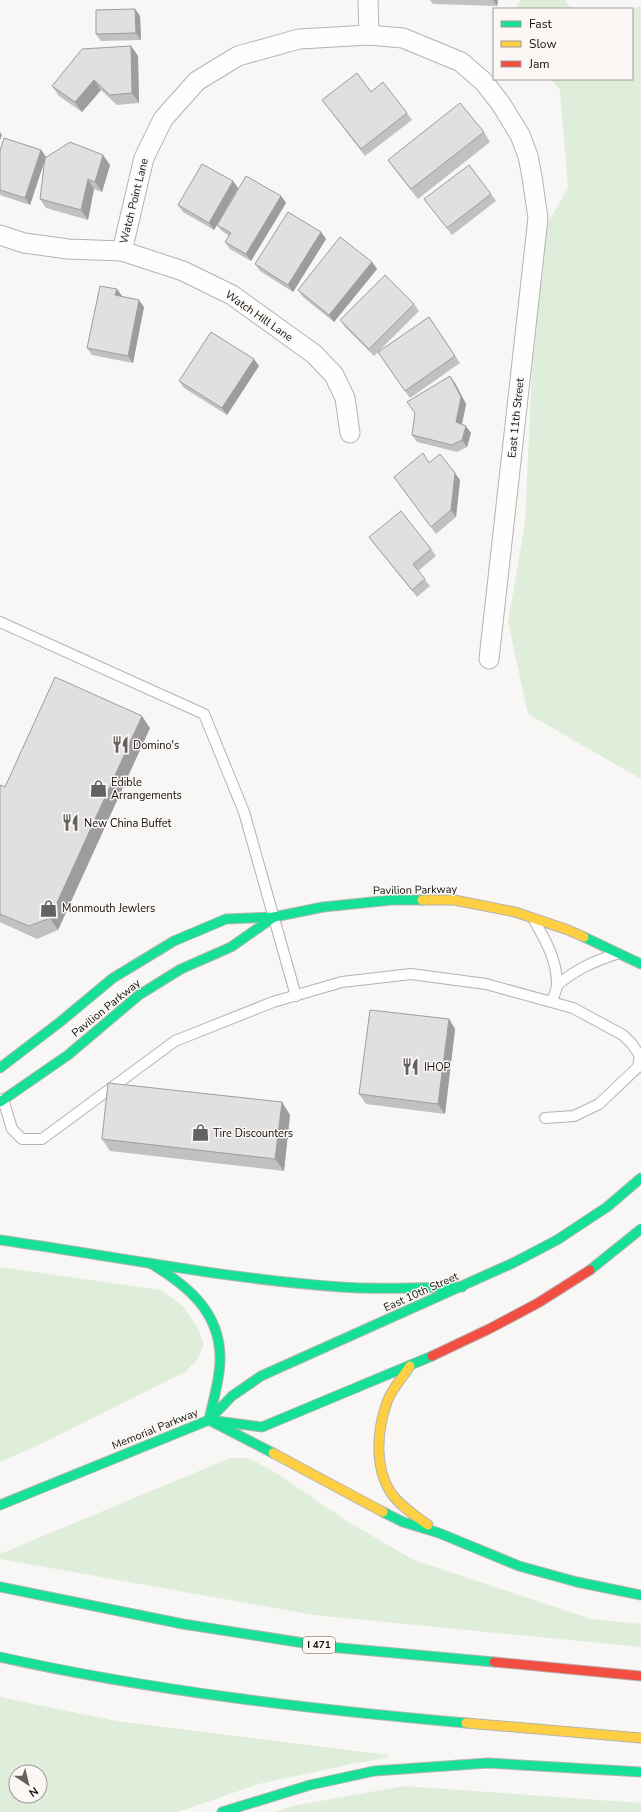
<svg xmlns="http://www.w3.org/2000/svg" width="641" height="1812" font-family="'Nunito Sans',sans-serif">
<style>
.green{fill:#dfeedb;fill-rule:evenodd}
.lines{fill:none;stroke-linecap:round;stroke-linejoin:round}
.lane-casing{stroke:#b4b3b2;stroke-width:12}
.street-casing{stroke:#b4b3b2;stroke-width:21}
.fast-casing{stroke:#b4b3b2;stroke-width:11}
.slow-casing{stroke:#b4b3b2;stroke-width:11}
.jam-casing{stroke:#b4b3b2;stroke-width:11}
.lane{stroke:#fefefe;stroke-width:10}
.street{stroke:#fefefe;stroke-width:19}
.fast{stroke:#16e098;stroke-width:9}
.slow{stroke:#ffcf43;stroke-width:9}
.jam{stroke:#f24e42;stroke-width:9}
.wall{fill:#c2c0c0}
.shaded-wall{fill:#9e9c9c}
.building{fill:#e1dfdf;stroke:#9e9c9c}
.labels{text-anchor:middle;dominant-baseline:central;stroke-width:3;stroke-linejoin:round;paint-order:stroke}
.shield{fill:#faf7f4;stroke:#585654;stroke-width:1}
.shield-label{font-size:10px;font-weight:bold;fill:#121110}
.street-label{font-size:11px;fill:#121110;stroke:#faf7f4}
.poi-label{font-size:11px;fill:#121110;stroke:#faf7f4;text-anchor:start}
</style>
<rect width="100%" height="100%" fill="#f9f7f5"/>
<g class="green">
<path d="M520,0h45l6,9h-56z"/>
<path d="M641,6v773l-113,-65 -20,-92 17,-99 13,-283 30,-52 -8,-98 -10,-11h82l-1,-70z"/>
<path d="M0,1267l161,23 23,17 14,22 6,15 -7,16 -12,12 -140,70 -45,20z"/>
<path d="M230,1458h17l23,11 80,54 64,37 177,59 50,5v23l-327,-32 -314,-56v-5z"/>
<path d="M0,1697l116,24 272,34 -1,3 -31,5 -97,21 -81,28h-178zM16,1772h24v24h-24z"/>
<path d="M404,1786l237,17v9h-367l18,-6z"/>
</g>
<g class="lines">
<defs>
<g id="lane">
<path d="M0,622l204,92 40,98 52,184"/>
<path d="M535,922c11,19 22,39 22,62 0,6 -4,13 -5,18"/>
<path d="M557,985c20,-16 35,-23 59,-31"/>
<path d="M3,1099l9,30 10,10h20l133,-98 98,-39 69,-20 69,-8 75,10 87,24 50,27 9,9 8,12 -2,11 -39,37 -25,12 -29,2"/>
</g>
<g id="street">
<path d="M368,0l1,35"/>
<path d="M0,235l24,8 44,6 54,2 61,20 49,24 82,59 20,21 11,23 5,35"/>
<path d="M122,251l22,-93 19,-39 34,-38 41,-25 61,-17 70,-4 34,3 58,24 23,20 17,22 19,31 8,21 4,21 6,41 -49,441"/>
</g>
<g id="fast">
<path d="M584,937l57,27"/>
<path d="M0,1068l60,-46 53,-44 61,-37 52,-22 48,-2 49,-10 69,-7h30"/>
<path d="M0,1102l68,-47 71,-60 42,-26 50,-22 43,-30"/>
<path d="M0,1240c113,16 227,39 341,47 40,3 81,0 121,0"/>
<path d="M150,1263c37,22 71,49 70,97 0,20 -7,40 -11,60l64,33"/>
<path d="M590,1270l51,-41"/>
<path d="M209,1420l23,-24 29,-20 252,-113 44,-23 50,-33 34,-29"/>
<path d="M0,1505l209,-85 53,7 170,-71"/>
<path d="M383,1512l20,10 36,11 80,33 58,16 64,13"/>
<path d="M0,1587l183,37 146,23 165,15"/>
<path d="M0,1657c153,34 309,52 466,66"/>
<path d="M222,1812l88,-27 64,-14 114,-8 153,9"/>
</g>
<g id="slow">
<path d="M422,900h32l61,12 53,18 16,7"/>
<path d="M410,1366c-7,11 -19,24 -23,36 -10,28 -13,65 4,91 9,13 25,23 37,32"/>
<path d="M273,1453l110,59"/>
<path d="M466,1723l175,15"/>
</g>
<g id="jam">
<path d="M432,1356l57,-27 49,-26 52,-33"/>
<path d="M494,1662l147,14"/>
</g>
</defs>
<use href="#lane" class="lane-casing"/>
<use href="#street" class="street-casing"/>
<use href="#fast" class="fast-casing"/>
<use href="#slow" class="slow-casing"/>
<use href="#jam" class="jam-casing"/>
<use href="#lane" class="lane"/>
<use href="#street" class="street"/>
<use href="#fast" class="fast"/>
<use href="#slow" class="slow"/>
<use href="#jam" class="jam"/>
</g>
<g class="wall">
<path d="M430,0h68l-1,6 -64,-2z"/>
<path d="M135,9l5,7 1,24 -40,1 -5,-7z"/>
<path d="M131,46l7,10 1,47 -22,2 -16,-15 -19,22 -23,-16 -7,-10z"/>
<path d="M371,92l36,21 5,7 -47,36 -43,-56z"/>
<path d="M484,132l6,10 -72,57 -23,-29 -7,-10z"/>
<path d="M41,150l5,7 -1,1 58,-3 7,10 -8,27 -8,-3 -6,31 -42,-12 -6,-9 5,-40 -15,46 -30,-10v-44z"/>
<path d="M233,181l5,7 -15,26 58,-18 5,7 -35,58 -21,-12 -5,-7 4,-6 -7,-5 -5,-6 -3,5 -31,-18 -5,-7z"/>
<path d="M491,194l5,7 -44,34 -28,-36z"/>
<path d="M321,232l5,7 -33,53 -33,-21 -5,-7z"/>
<path d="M372,262l5,7 -43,53 -31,-25 -5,-7z"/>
<path d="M117,289l5,8 22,10 -11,56 -41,-8 -5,-7z"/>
<path d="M414,304l5,7 -45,45 -29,-29 -5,-7z"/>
<path d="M429,317l31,46 -50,35 -32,-46z"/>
<path d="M259,366l-32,49 -43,-27 -5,-7z"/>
<path d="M455,383l11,21 -4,20 9,9 -4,14 -10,5 -40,-10 -5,-7z"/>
<path d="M429,463l31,17 -4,37 -20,17 -42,-57z"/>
<path d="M369,537l62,12 5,7 -18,15 12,15 -13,11 -43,-53z"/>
<path d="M150,728l-92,202 -21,9 -37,-17v-137l5,2z"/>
<path d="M449,1019l6,10 -10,85 -79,-10 -7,-10z"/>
<path d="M290,1115l-6,56 -174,-20 -8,-12z"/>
</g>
<g class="shaded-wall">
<path d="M493,0h5l-1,6z"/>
<path d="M135,9l5,7 1,24 -5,-7z"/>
<path d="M131,46l7,10 1,47 -7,-10z"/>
<path d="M94,80l7,10 -19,22 -7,-10z"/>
<path d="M0,132l2,3 -2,5z"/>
<path d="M41,150l5,7 -16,48 -5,-7z"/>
<path d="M103,155l7,10 -8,27 -7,-10z"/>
<path d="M88,179l6,10 -6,31 -7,-10z"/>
<path d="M233,181l5,7 -24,42 -5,-7z"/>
<path d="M281,196l5,7 -35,58 -5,-7z"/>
<path d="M321,232l5,7 -33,53 -5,-7z"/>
<path d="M372,262l5,7 -43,53 -5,-7z"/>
<path d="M117,289l5,7 -2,6 -5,-7z"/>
<path d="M139,300l5,7 -11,56 -5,-7z"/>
<path d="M254,359l5,7 -32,49 -5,-7z"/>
<path d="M450,376l5,7 11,21 -5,25 -5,-7z"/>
<path d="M466,426l5,7 -4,14 -5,-7z"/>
<path d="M455,473l5,7 -4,37 -5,-7z"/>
<path d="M142,716l8,12 -92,202 -8,-12z"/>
<path d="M449,1019l6,10 -10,85 -7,-10z"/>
<path d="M282,1102l8,13 -6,56 -9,-12z"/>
</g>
<g class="building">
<path d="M135,9l1,24 -40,1v-24z"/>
<path d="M131,46l1,47 -22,2 -16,-15 -19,22 -23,-16 30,-37z"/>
<path d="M357,73l14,19 12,-10 24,31 -46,36 -39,-49z"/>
<path d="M460,103l24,29 -73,57 -23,-29z"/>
<path d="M4,138l37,12 -16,48 -25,-8v-39z"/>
<path d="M70,142l33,13 -8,27 -7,-3 -7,31 -41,-11 5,-41z"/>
<path d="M202,164l31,17 -24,42 -31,-18z"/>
<path d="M469,165l22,29 -44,34 -23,-29z"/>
<path d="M246,176l35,20 -35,58 -21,-12 6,-9 -14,-8z"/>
<path d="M288,212l33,20 -33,53 -33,-21z"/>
<path d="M340,237l32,25 -43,53 -31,-25z"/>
<path d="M385,275l29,29 -45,45 -29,-29z"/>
<path d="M100,286l17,3 -2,6 24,5 -11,56 -41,-8z"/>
<path d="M429,317l26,39 -50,35 -27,-39z"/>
<path d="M211,332l43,27 -32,49 -43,-27z"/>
<path d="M450,376l11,21 -5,25 10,4 -4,14 -10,5 -40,-10 3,-22 -8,-11z"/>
<path d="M423,453l6,10 11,-9 15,19 -4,37 -20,17 -37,-50z"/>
<path d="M401,511l30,38 -18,15 12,15 -13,11 -43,-53z"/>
<path d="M55,677l87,39 -92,202 -21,8 -29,-12v-129l5,2z"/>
<path d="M370,1010l79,9 -11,85 -79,-10z"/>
<path d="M108,1083l174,19 -7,57 -173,-20z"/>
</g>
<defs>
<symbol id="restaurant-bare" viewBox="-9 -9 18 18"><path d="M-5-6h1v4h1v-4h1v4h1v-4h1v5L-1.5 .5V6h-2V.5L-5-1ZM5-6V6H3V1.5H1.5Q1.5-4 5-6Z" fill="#636260" stroke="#faf7f4" stroke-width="2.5" paint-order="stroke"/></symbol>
<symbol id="shop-bare" viewBox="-9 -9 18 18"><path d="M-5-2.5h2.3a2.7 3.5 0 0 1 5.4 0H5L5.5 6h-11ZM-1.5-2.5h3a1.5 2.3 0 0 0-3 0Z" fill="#636260" stroke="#faf7f4" stroke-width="2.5" paint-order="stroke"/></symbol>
</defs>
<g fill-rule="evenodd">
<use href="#restaurant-bare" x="108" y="732" width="25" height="25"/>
<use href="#shop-bare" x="86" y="776" width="25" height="25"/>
<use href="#restaurant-bare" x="58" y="810" width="25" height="25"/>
<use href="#shop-bare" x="36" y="896" width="25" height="25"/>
<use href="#restaurant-bare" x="398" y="1054" width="25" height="25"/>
<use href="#shop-bare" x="188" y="1120" width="25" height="25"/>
</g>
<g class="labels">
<rect class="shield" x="303" y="1637" width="32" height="16" rx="3"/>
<g class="shield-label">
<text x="319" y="1645">I 471</text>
</g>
<g class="street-label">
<text transform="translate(134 201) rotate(-76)">Watch Point Lane</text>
<text transform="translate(259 316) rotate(35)">Watch Hill Lane</text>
<text transform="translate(516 418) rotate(-84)">East 11th Street</text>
<text transform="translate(415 890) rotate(-1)">Pavilion Parkway</text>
<text transform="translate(106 1008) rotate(-39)">Pavilion Parkway</text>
<text transform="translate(421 1292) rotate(-24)">East 10th Street</text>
<text transform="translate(155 1429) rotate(-22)">Memorial Parkway</text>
</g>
<g class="poi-label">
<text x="133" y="745">Domino's</text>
<text x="111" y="782">Edible<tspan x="111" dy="13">Arrangements</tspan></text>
<text x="84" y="823">New China Buffet</text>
<text x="62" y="908">Monmouth Jewlers</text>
<text x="424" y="1067">IHOP</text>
<text x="213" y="1133">Tire Discounters</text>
</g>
</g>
<rect x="493" y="8" width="140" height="72" fill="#faf7f4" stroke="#9d9b99"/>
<rect x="501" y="21" width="20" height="6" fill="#16e098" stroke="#9d9b99"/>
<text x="529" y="28" font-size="12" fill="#121110">Fast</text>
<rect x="501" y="41" width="20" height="6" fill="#ffcf43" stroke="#9d9b99"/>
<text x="529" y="48" font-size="12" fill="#121110">Slow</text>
<rect x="501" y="61" width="20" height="6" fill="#f24e42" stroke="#9d9b99"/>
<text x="529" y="68" font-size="12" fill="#121110">Jam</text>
<g transform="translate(28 1784) rotate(145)"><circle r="19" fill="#faf7f4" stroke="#9d9b99"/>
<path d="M0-3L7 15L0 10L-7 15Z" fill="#636260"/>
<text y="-6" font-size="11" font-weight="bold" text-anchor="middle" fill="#121110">N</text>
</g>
</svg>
